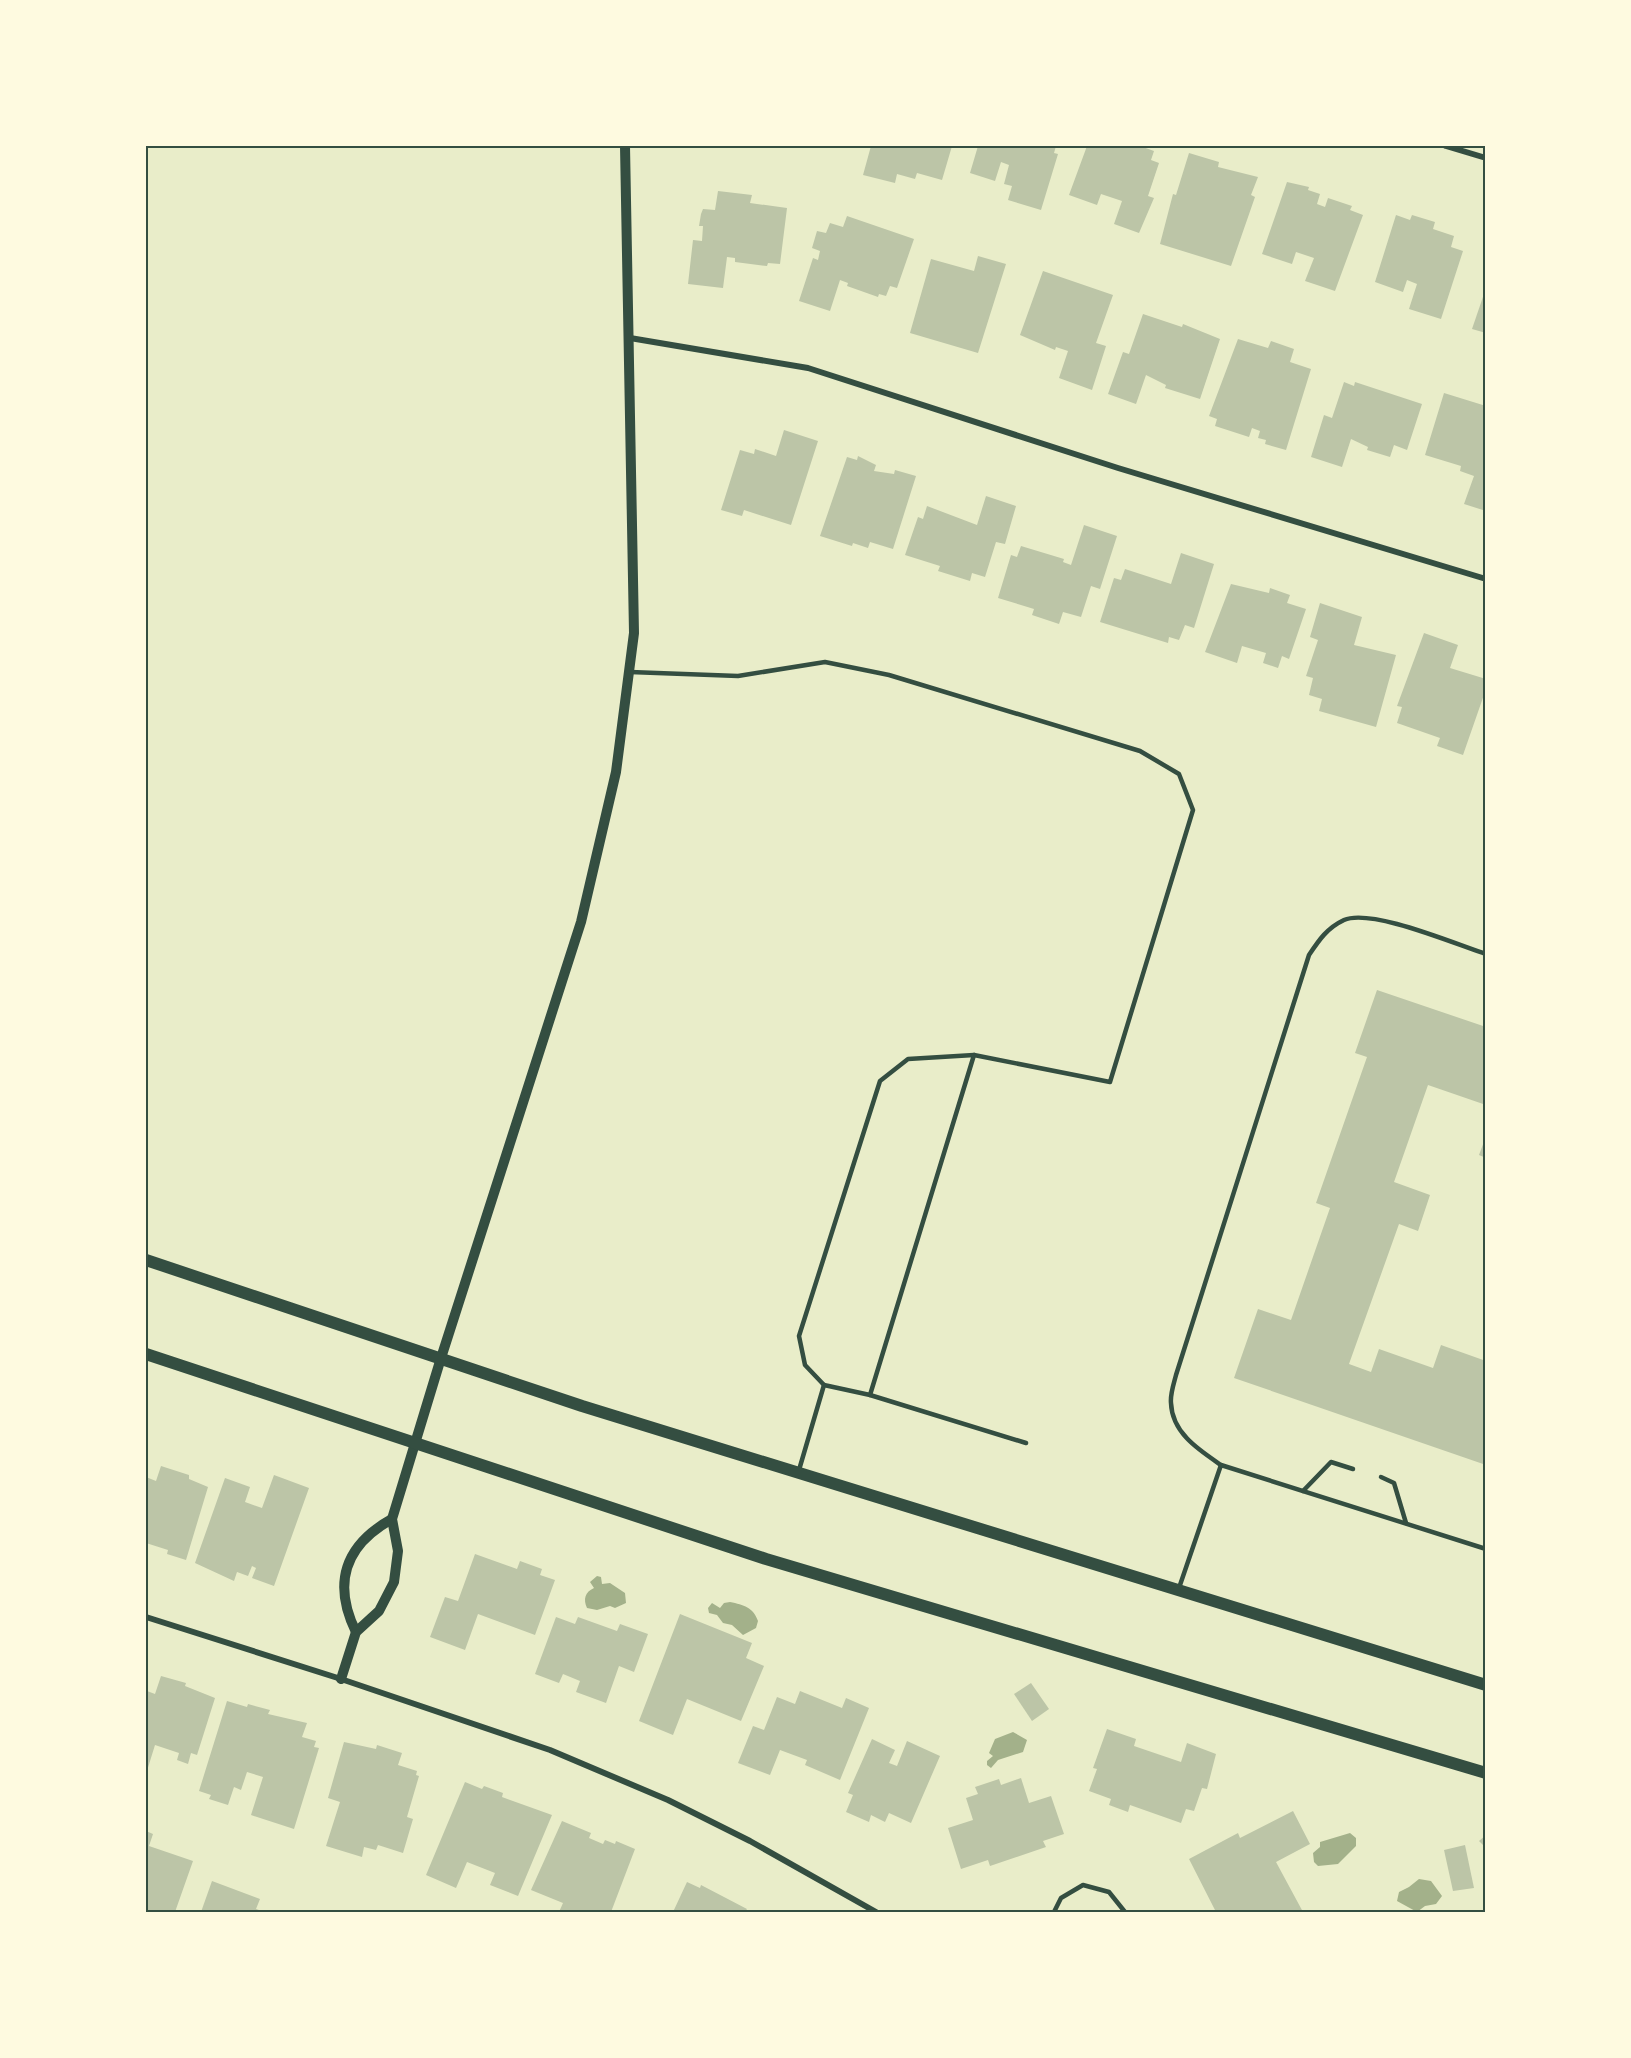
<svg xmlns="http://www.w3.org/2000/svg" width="1631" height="2058" font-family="'Source Sans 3',sans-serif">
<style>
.water{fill:#a3b18a}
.building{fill:#bcc5a7}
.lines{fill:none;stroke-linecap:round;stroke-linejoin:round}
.service{stroke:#344e41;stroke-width:4.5}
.minor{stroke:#344e41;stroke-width:6}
.tertiary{stroke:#344e41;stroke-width:10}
.secondary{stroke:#344e41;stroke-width:12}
.neatline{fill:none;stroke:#344e41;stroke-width:2}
</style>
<rect width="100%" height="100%" fill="#e9edc9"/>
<g class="water">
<path d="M597,1576l4,1 1,7 8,-1 15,10 1,10 -11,5 -5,-2 -13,4 -10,-2c-4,-9 -2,-16 7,-20l-4,-6z"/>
<path d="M730,1602c14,3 23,5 28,19l-2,7 -13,7 -11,-10 -9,-2 -6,-8 -8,-2 -1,-5 4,-5 8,5 4,-5z"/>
<path d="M1013,1732l14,8 -4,12 -25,8 -7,8 -4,-3v-4l6,-5 -4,-3 6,-14z"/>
<path d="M1350,1833l6,5v8l-18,18 -20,2 -4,-4 -1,-9 7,-6v-5z"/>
<path d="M1419,1879l12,2 11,15 -6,8 -11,2 -8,6 -20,-11 2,-9 10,-5z"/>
</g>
<g class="building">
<path d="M871,146h81l-10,34 -25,-7 -2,6 -18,-5 -2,9 -32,-8z"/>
<path d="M978,146h78l-2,7 4,1 -17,56 -33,-10 4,-14 -8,-2 5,-19 -8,-3 -6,19 -25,-8z"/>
<path d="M1087,146h53l14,5 -3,9 8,3 -11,33 6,2 -15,35 -25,-9 8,-23 -21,-7 -4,11 -28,-10z"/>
<path d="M1189,153l30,9 -1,5 40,10 -7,18 4,2 -24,69 -71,-22 13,-50 3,1z"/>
<path d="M1287,182l22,5 -1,3 12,4 -3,10 8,3 3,-9 24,8 -2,4 13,5 -28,76 -30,-10 9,-23 -18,-6 -4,12 -30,-10z"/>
<path d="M718,191l34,4 -2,8 37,5 -7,56 -12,-1 -1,3 -32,-4v-4l-8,-1 -4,31 -35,-4 5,-44 9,1 1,-15h-4l2,-12 2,-5 12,1z"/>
<path d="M1396,215l14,5 2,-5 23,7 -2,7 21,7 -3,11 12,4 -22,68 -32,-10 8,-25 -10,-4 -4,12 -28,-10z"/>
<path d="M847,216l67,23 -17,49 -7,-2 -4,10 -7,-2 -1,3 -31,-11 1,-3 -8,-3 -10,31 -31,-10 14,-43 5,2 2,-9 -8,-3 5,-17 9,2 4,-10 13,4z"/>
<path d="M978,256l28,8 -28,89 -68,-20 21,-74 43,12z"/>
<path d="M1043,271l70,24 -17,48 10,3 -14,44 -33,-12 9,-27 -12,-4 -1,3 -35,-15z"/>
<path d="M1486,288v45l-14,-4z"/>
<path d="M1143,314l39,13 1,-3 37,15 -20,60 -35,-11 1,-3 -20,-10 -10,29 -28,-10 15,-42 6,2z"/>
<path d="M1238,339l30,9 3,-7 23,8 -4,13 21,7 -25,81 -21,-6 1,-4 -8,-2 2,-7 -8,-3 -3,9 -34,-11 2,-7 -8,-3z"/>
<path d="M1344,382l10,4 1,-4 67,22 -15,46 -13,-5 -4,12 -23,-7 1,-3 -17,-8 -9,28 -31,-10 13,-42 8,3z"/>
<path d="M1444,393l42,13v105l-22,-7 10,-28 -14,-5 1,-5 -36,-11z"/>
<path d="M784,430l34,11 -27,84 -47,-15 -2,6 -21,-6 19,-60 14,4 1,-5 21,7z"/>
<path d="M858,456l18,9 -2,6 20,3 1,-4 21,6 -23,73 -23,-7 -2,6 -15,-5 -1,3 -32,-10 27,-79 10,3z"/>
<path d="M986,496l30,10 -11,38 -9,-2 -11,35 -13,-4 -2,8 -32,-10 2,-5 -35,-11 13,-38 5,2 4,-13 50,19z"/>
<path d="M1084,525l33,11 -17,53 -9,-3 -10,31 -18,-5 -4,12 -27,-9 2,-6 -36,-11 13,-43 6,2 4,-11 43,13 -1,3 8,3z"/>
<path d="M1181,553l33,11 -20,64 -9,-3 -6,15 -10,-3 -1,6 -68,-21 14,-44 7,2 4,-11 46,15z"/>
<path d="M1231,584l38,9 1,-5 20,7 -3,8 19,6 -17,50 -7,-3 -4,12 -15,-5 3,-10 -24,-7 -5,17 -32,-11z"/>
<path d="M1320,603l42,14 -8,28 42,10 -20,72 -57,-16 3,-12 -13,-4 4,-17 -7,-2 12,-36 -8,-3z"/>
<path d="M1424,633l34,12 -8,23 36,11v10l-23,66 -26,-9 3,-8 -43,-15 5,-16 -5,-1z"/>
<path d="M1377,990l109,37v78l-58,-20 -34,97 36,13 -12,36 -19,-7 -50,140 22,8 8,-23 54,19 8,-23 45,16v104l-252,-87 24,-69 33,11 39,-112 -14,-5 51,-146 -12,-4z"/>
<path d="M1485,1139h1v19l-7,-3z"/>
<path d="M161,1466l28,9v4l19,8 -22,73 -19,-6 1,-4 -22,-7v-66l10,4z"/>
<path d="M274,1475l35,13 -35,98 -22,-8 4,-10 -4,-2 -4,10 -11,-4 -3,9 -39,-18 30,-85 25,9 -5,15 17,6z"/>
<path d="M475,1554l42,15 3,-8 22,8 -2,6 15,5 -20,55 -57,-21 -13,36 -35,-13 15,-40 13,4z"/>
<path d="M680,1614l72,29 -6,15 18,8 -23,55 -54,-22 -14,36 -34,-14z"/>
<path d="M556,1617l19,7 3,-7 39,14 3,-7 28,10 -14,38 -15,-6 -13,37 -30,-11 4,-11 -17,-7 -4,9 -24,-9z"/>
<path d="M161,1676l25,7 -1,3 30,12 -18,57 -6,-2 -3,11 -11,-4 2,-7 -24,-8 -9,29v-88l2,1 -1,4 8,3z"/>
<path d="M1031,1683l18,26 -17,12 -18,-27z"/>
<path d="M800,1691l42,17 4,-10 23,10 -29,72 -35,-15 2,-5 -27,-10 -10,25 -32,-12 15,-37 11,4 13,-33 18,7z"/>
<path d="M227,1701l20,6 1,-3 22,6 -2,4 39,9 -5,14 14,4 -2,6 5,1 -25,81 -43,-14 12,-38 -16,-5 -6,18 -7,-3 -6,18 -19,-6 2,-4 -12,-4z"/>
<path d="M1107,1729l29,10 -2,7 47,16 6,-19 29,11 -9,35 -5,-1 -8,23 -8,-2 -5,14 -51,-18 -2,7 -19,-7 2,-6 -22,-8 8,-22 -4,-1z"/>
<path d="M872,1739l23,11 -6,13 8,3 10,-25 33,15 -29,67 -22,-10 -4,9 -14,-7 -2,7 -23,-10 7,-17 -5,-2z"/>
<path d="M344,1742l32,7 1,-4 25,8 -4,12 19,6 -1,4 3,1 -12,41 6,2 -10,34 -25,-8 -2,5 -12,-3 -2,10 -36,-11 14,-44 -12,-4z"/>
<path d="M1021,1778l8,25 22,-7 13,38 -21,7 3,6 -56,19 -2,-6 -27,9 -13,-41 25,-8 -7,-22 12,-4 -3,-7 24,-8 2,6z"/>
<path d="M465,1782l17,7 2,-3 19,7 -1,4 50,18 -34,81 -28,-11 5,-12 -28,-11 -11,26 -30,-13z"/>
<path d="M1293,1811l17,33 -34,18 27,50h-87l-27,-53 49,-26 2,5z"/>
<path d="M562,1821l29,12 -2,5 14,6 2,-4 10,4 1,-3 19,8 -24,63h-52l4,-9 -32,-13z"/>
<path d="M146,1831l7,3 -4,12 44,15 -18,51h-29z"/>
<path d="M1486,1835v13l-7,-7z"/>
<path d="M1465,1845l9,43 -21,3 -9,-41z"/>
<path d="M212,1881l48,18 -4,10 9,3h-64z"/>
<path d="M687,1882l13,6 1,-3 46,24 -2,3h-72z"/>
</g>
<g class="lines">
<g class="service">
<path d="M630,672l108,4 87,-14 64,13 251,76 39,23 14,36 -83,272 -136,-27 -66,4 -28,22 -81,255 6,29 19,20"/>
<path d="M870,1395l104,-340"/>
<path d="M1221,1465c-22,-15 -49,-32 -50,-62 -1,-9 3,-20 5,-28l133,-420c10,-15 18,-27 35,-35 27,-12 111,24 142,34"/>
<path d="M799,1470l25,-85 46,10 156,48"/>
<path d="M1381,1477l13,6 12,40"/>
<path d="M1303,1491l28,-29 22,7"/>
<path d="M1179,1588l42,-123 265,84"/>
<path d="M1054,1912l7,-14 22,-13 26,7 16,20"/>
</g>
<g class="minor">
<path d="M1446,146l40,12"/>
<path d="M630,338l178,30 310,100 368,111"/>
<path d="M146,1617l195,62 209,71 118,50 82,41 126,71"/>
</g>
<g class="tertiary">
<path d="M356,1632c-24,-49 -11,-87 36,-113"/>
<path d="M341,1679l15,-47 23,-21 15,-29 4,-31 -6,-32 49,-161 140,-436 35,-150 18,-139 -9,-487"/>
</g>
<g class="secondary">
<path d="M146,1260l436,146 904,279"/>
<path d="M146,1354l620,205 720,214"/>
</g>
</g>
<rect width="1631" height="2058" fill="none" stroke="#fefae0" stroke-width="294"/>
<rect x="147" y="147" width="1337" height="1764" class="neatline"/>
</svg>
